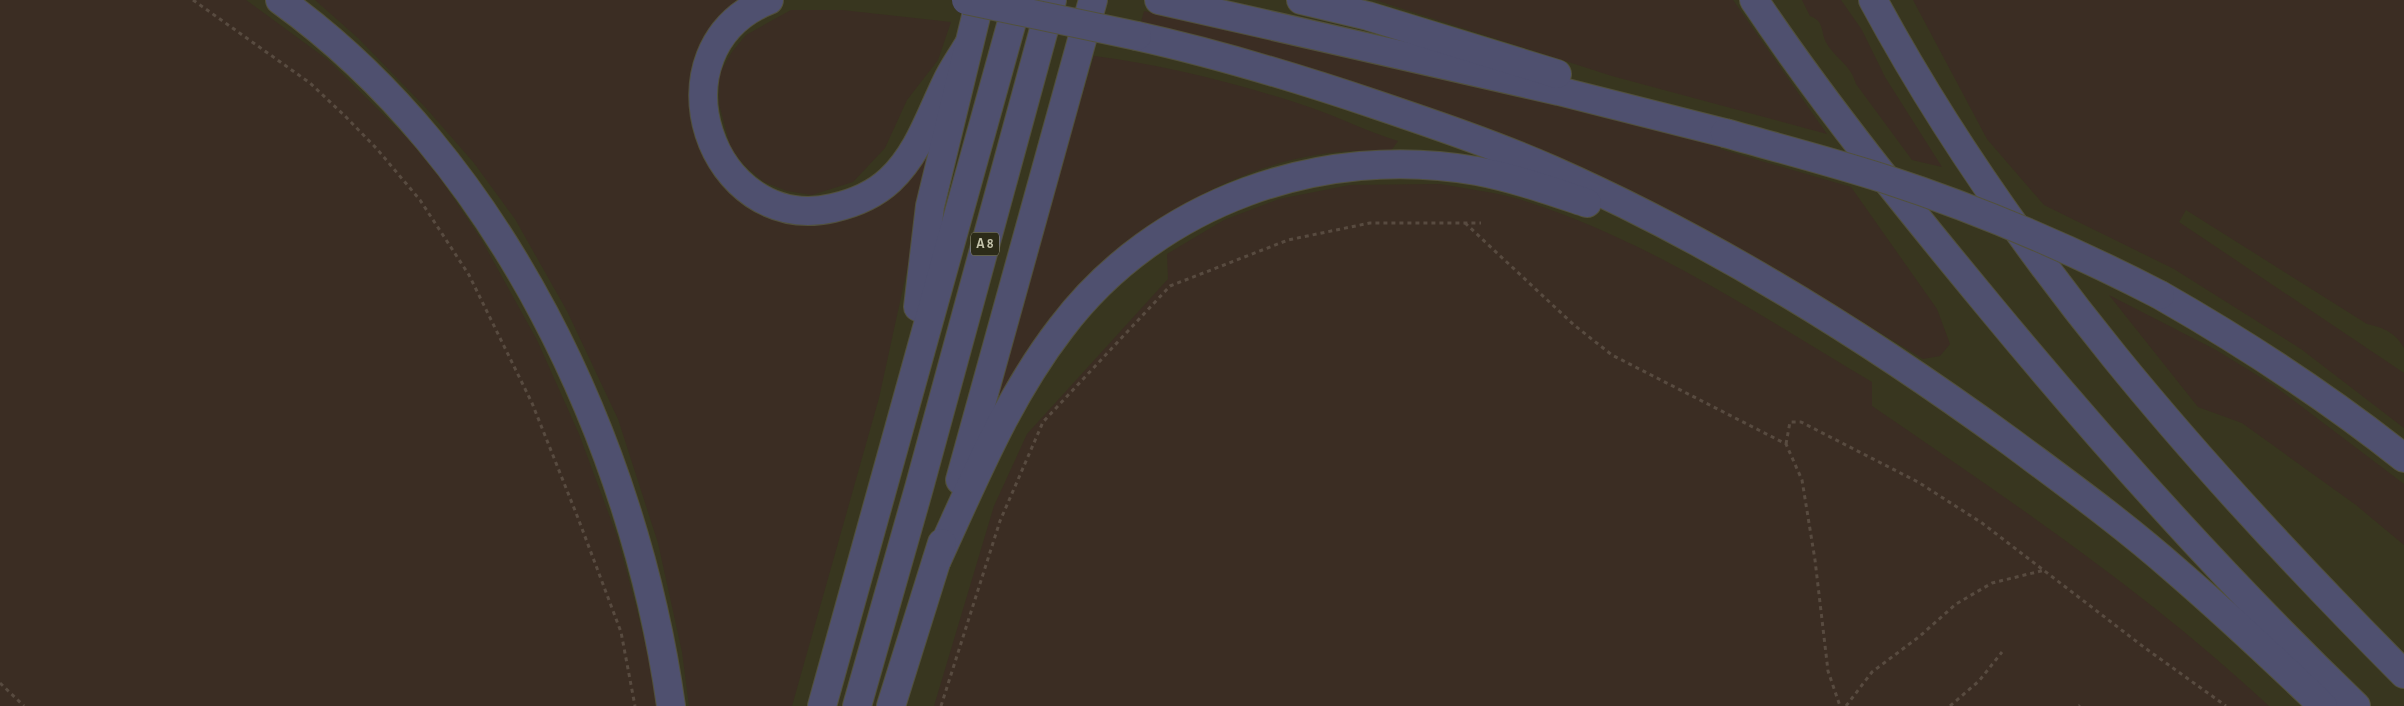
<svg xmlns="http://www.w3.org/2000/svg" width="2404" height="706" font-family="'Alegreya Sans',sans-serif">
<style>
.green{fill:#3b2d23}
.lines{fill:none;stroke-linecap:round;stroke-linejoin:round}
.highway-casing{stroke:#52513d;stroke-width:30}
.path{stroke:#584b40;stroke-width:3;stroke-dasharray:4 4;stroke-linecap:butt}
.highway{stroke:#4f506f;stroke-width:28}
.highway-bridge-casing{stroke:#52513d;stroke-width:30;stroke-linecap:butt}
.highway-bridge{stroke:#4f506f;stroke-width:28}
.labels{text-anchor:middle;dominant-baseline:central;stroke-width:4;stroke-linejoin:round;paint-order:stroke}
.shield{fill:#2c2b18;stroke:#979680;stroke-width:1}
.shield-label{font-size:14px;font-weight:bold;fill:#c5c4ac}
</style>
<rect width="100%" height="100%" fill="#38361f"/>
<g class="green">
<path d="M0,0h246l82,60 82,81 30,37 41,61 56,101 42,94 38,102 19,70 18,75 3,25h-657z"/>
<path d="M315,0h434l-46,52 34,140 120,20 27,-9 27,-31 10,-17h11l-53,243 -87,308h-103l-7,-54 -24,-109 -40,-124 -51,-108 -52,-92 -41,-56 -48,-55 -68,-70z"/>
<path d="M1375,0h358l94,134 -215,-58z"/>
<path d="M1802,0h39l21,30 23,47 57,90 -30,-7 -56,-76c-5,-19 -19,-24 -29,-40 -7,-12 -2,-23 -17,-28z"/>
<path d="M1913,0h491v348c-9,-16 -20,-20 -37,-24l-181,-114 -7,12 225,151v55l-103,-79 -127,-80 -130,-64 -57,-66z"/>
<path d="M791,10h51l109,12 -13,38 -31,40 -22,48 -32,34 -41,13 -25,-4 -23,-9 -19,-16 -14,-17 -12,-45v-30l13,-22 14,-17z"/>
<path d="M1144,11l324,71 253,64 -1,3 131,38 86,122 13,35 -10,12 -17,3 -131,-80 -126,-69 -478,-176 -47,-12z"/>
<path d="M1094,56c71,9 147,28 215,51 30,10 59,25 89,34l-8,11c-118,-11 -237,58 -318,140l3,5 -88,132 56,-206z"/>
<path d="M1440,184c27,5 56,8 82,16 127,40 237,115 350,182v24c137,94 275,186 397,300h-1335l60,-200 33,-72 141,-155 -1,-25 57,-34 55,-21 71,-14z"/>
<path d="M2109,295l107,55 57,35 131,99v61l-48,-40 -114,-82 -44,-16z"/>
</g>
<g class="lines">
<defs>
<g id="highway">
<path d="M280,0c220,158 354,443 391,706"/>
<path d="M769,0c-122,49 -59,236 64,208 22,-5 41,-13 57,-28 28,-26 40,-64 56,-97 6,-13 14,-24 21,-36"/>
<path d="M1159,0l400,91 166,42"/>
<path d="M1301,0l67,16 189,58"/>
<path d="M1754,0c72,107 154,208 236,307 115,139 236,274 366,399"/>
<path d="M1873,0c137,254 329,471 531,674"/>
<path d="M1137,36c81,18 160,42 240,69 59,20 118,40 175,65 163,72 315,167 459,272 55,41 112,82 164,128 51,44 100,90 148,136"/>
<path d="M2160,295c86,49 167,102 244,163"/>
<path d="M918,307l12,-101 50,-206"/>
<path d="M960,480l133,-480"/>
<path d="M937,560c37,-80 70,-162 124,-232 95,-126 261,-185 416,-157 37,7 74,20 110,32"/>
<path d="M822,706l196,-706"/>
<path d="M857,706l62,-218 133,-488"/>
<path d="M891,706l51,-163"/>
</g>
</defs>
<use href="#highway" class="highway-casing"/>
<g class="path">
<path d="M193,0l117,83 35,33 32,33 43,51 49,75 63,128 46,115 43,114 14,74"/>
<path d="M1465,223l109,102 38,30 174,89 16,36 13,80 13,111 12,35"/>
<path d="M1786,444l4,-22h11l117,60 64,41 163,125 81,58"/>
<path d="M0,683l24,23"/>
<path d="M941,706l59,-185 43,-99 127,-136 118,-46 82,-17h111"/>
<path d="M1846,706l26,-34 48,-36 36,-32 36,-21 53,-13"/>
<path d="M1950,706l29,-25 23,-29"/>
<path d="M2079,706l1,-1"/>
</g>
<use href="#highway" class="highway"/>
<defs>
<g id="highway-bridge">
<path d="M966,0l171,36"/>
<path d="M1725,133c53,15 107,29 160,46 95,31 186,70 275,116"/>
</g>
</defs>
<use href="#highway-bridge" class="highway-bridge-casing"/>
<use href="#highway-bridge" class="highway-bridge"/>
</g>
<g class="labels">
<rect class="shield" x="971" y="232.5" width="28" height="23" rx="4"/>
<g class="shield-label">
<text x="985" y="244">A 8</text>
</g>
</g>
</svg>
